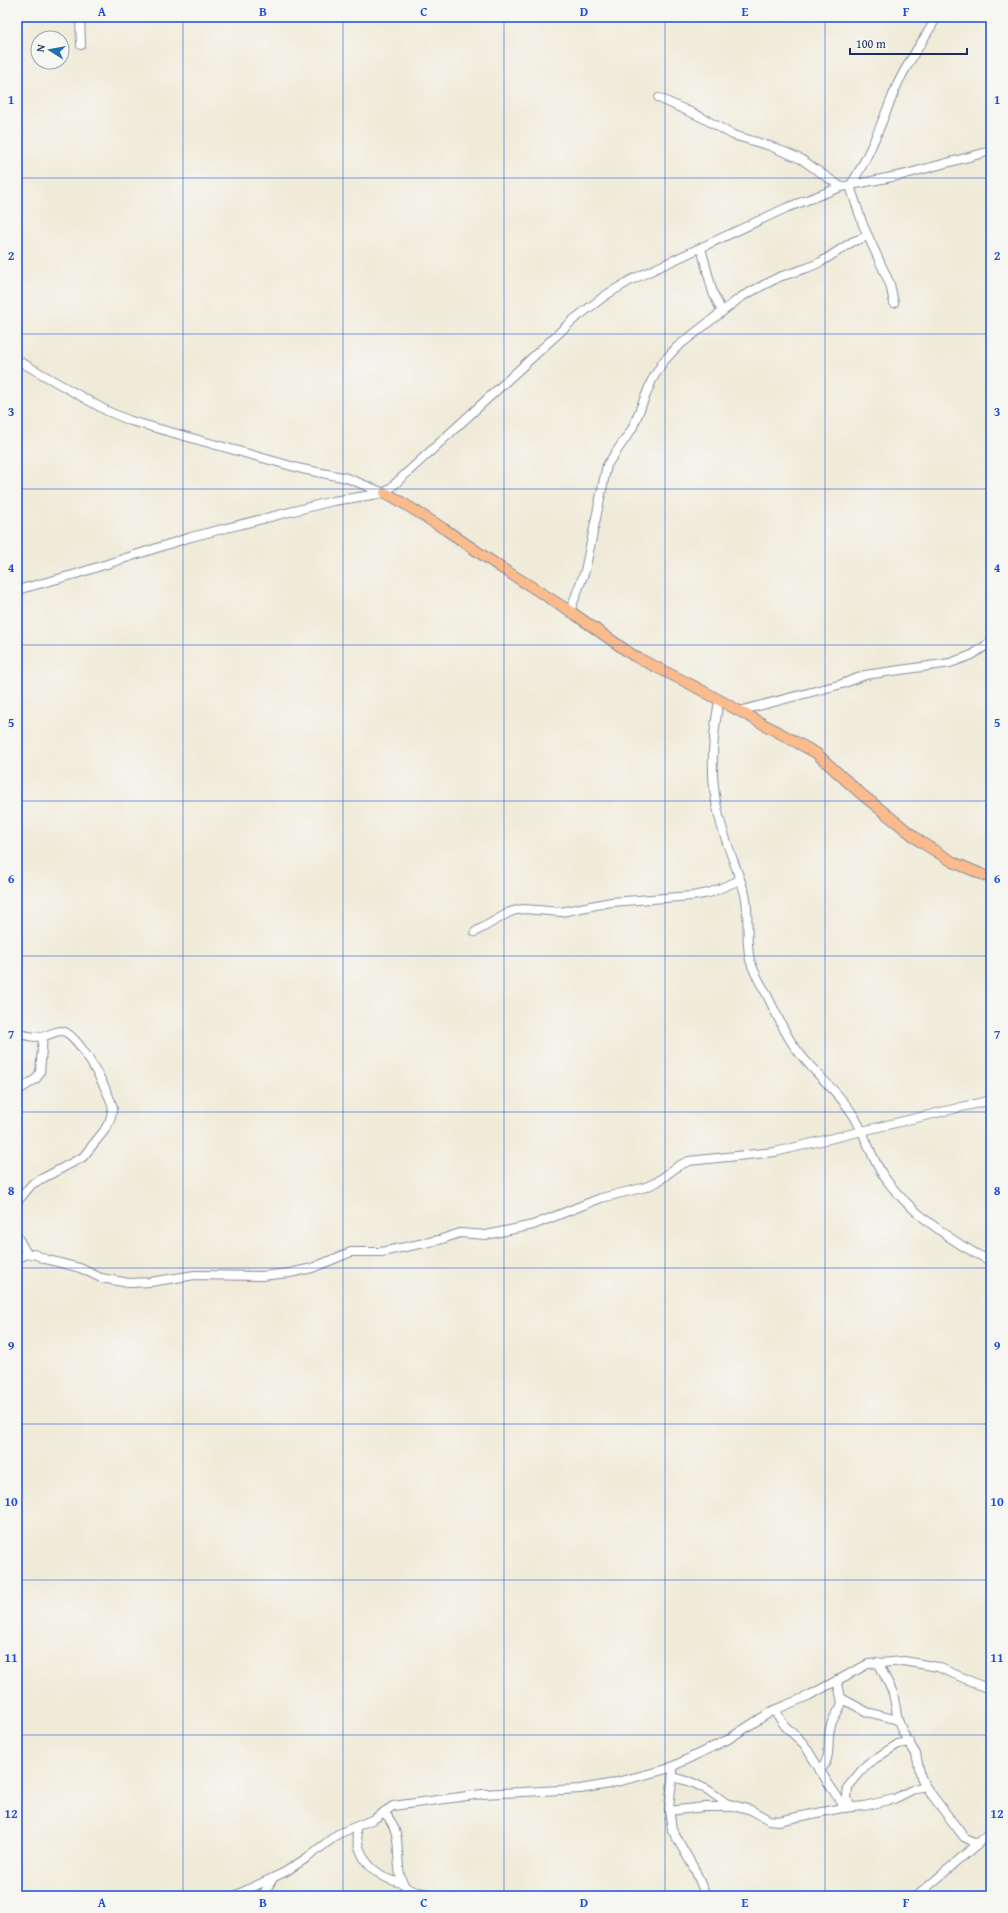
<svg xmlns="http://www.w3.org/2000/svg" width="1008" height="1913" font-family="'Gentium Book Plus',serif">
<style>
.lines{fill:none;stroke-linecap:round;stroke-linejoin:round}
.minor-casing{stroke:#868d9c;stroke-width:10}
.major-casing{stroke:#868d9c;stroke-width:12}
.minor{stroke:#fff;stroke-width:8}
.major{stroke:#fbbb8c;stroke-width:10}
.grid{fill:none;stroke:#1d4ed8;stroke-width:1;stroke-opacity:0.55}
.neatline{fill:none;stroke:#1d4ed8;stroke-width:1.5}
.grid-label{font-size:13px;text-anchor:middle;font-weight:bold;fill:#1d4ed8}
</style>
<rect width="100%" height="100%" fill="#f6f6f2"/>
<filter id="ink" filterUnits="userSpaceOnUse"><feTurbulence type="fractalNoise" baseFrequency=".025" numOctaves="2"/><feDisplacementMap in="SourceGraphic" scale="8" xChannelSelector="R" yChannelSelector="G"/><feConvolveMatrix kernelMatrix="1 2 1 2 8 2 1 2 1" color-interpolation-filters="sRGB"/></filter>
<filter id="wash" filterUnits="userSpaceOnUse"><feTurbulence type="fractalNoise" baseFrequency=".012" numOctaves="4" result="noise"/><feDisplacementMap in="SourceGraphic" scale="16" xChannelSelector="R" yChannelSelector="G"/><feGaussianBlur stdDeviation="0.9" result="paint"/><feColorMatrix in="noise" values="0 0 0 0 0 0 0 0 0 0 0 0 0 0 0 0 0 1.4 0 .05"/><feComposite in="paint" operator="in"/></filter>
<g filter="url(#wash)">
<rect width="100%" height="100%" fill="#f0ebd9"/>
</g>
<g filter="url(#ink)">
<g class="lines">
<defs>
<g id="minor">
<path d="M80,17l1,28"/>
<path d="M659,98l42,19 32,18 37,11 31,13 40,28"/>
<path d="M701,248l12,45 9,19"/>
<path d="M894,303l-4,-19 -27,-59 -13,-39c21,-32 33,-68 48,-103 11,-23 26,-44 39,-66"/>
<path d="M17,360l90,51 24,10 171,48 45,9 37,15"/>
<path d="M17,590l59,-16 115,-37 142,-36 52,-8 188,-173 33,-25 25,-15 155,-72 55,-21 61,-12 89,-24"/>
<path d="M570,611l15,-40 22,-106 25,-36 20,-49 11,-18 14,-15 64,-50 38,-20 28,-9 14,-6 31,-20 16,-6"/>
<path d="M719,701c-7,38 -10,77 0,115 6,26 18,52 26,78 5,21 0,45 5,66 3,11 10,23 16,33 8,16 15,32 24,47 17,28 44,46 62,73 13,19 18,43 31,62 22,33 72,70 108,86"/>
<path d="M739,711l103,-27 23,-9 85,-12 22,-8 19,-13"/>
<path d="M475,932l35,-20 7,-2 7,-1 37,3 50,-10 81,-6 17,-3 31,-13"/>
<path d="M17,1032c6,4 20,6 27,4 6,-1 11,-5 17,-5 17,0 47,61 52,76l-3,13 -6,11 -21,26 -51,27 -15,18"/>
<path d="M17,1091l19,-12 4,-7 3,-35"/>
<path d="M17,1236l10,18"/>
<path d="M17,1259l10,-5h7l11,5 35,9 21,10 28,5 21,-1 45,-7 66,1 29,-3 22,-5 39,-16h30l58,-12 21,-7 26,2 47,-10 68,-27 45,-11 11,-5 21,-16 11,-5 86,-9 216,-52"/>
<path d="M878,1662l15,31 5,27 5,13 13,21 5,23 4,9 39,51 14,7"/>
<path d="M841,1698l26,14 31,8"/>
<path d="M774,1710l11,16 19,18 24,39 17,25"/>
<path d="M820,1771c14,-17 5,-28 11,-46 2,-8 9,-14 11,-23l-5,-22"/>
<path d="M673,1772l-4,36 3,22 23,40 11,26"/>
<path d="M673,1777l18,5 17,8 18,13 25,7 18,10 9,1 64,-13 22,-2 30,-7 20,-10 11,-3"/>
<path d="M850,1807l-3,-10 1,-10 19,-23 31,-20 12,-2"/>
<path d="M669,1811l35,-4h29"/>
<path d="M384,1812c6,7 10,13 12,22 4,13 -1,45 11,54 8,5 19,4 27,8"/>
<path d="M355,1827c2,8 2,17 6,25 6,16 25,29 42,31"/>
<path d="M234,1896l51,-24 23,-15 30,-23 36,-15 19,-13 89,-12 98,-5 29,-5 58,-15 60,-29 45,-29 36,-15 60,-32 36,-3 34,6 53,23"/>
<path d="M262,1896l10,-16"/>
<path d="M917,1896l74,-64"/>
</g>
<path id="major" d="M385,493l10,5 51,32 54,37 70,44 64,45 56,28 126,69 44,40 61,49 32,20 38,16"/>
</defs>
<use href="#minor" class="minor-casing"/>
<use href="#major" class="major-casing"/>
<use href="#minor" class="minor"/>
<use href="#major" class="major"/>
</g>
</g>
<path class="grid" d="M183,17v1879M343,17v1879M504,17v1879M665,17v1879M825,17v1879M17,178h974M17,334h974M17,489h974M17,645h974M17,801h974M17,956h974M17,1112h974M17,1268h974M17,1424h974M17,1580h974M17,1735h974"/>
<rect width="1008" height="1913" fill="none" stroke="#f6f6f2" stroke-width="44"/>
<g transform="translate(50 50) rotate(281)"><circle r="19" fill="#f6f6f2" stroke="#9ea6b7"/>
<path d="M0-3L7 15L0 10L-7 15Z" fill="#1f6fb2"/>
<text y="-6" font-size="11" font-weight="bold" text-anchor="middle" fill="#1b2f5e">N</text>
</g>
<path d="M850 48v6h117v-6" fill="none" stroke="#1b2f5e" stroke-width="2"/>
<text x="856" y="48" font-size="12" fill="#1b2f5e" stroke="#f6f6f2" stroke-width="3" paint-order="stroke">100 m</text>
<rect x="22" y="22" width="964" height="1869" class="neatline"/>
<g class="grid-label">
<text x="102" y="16">A</text>
<text x="263" y="16">B</text>
<text x="424" y="16">C</text>
<text x="584" y="16">D</text>
<text x="745" y="16">E</text>
<text x="906" y="16">F</text>
<text x="11" y="104">1</text>
<text x="997" y="104">1</text>
<text x="11" y="260">2</text>
<text x="997" y="260">2</text>
<text x="11" y="416">3</text>
<text x="997" y="416">3</text>
<text x="11" y="572">4</text>
<text x="997" y="572">4</text>
<text x="11" y="727">5</text>
<text x="997" y="727">5</text>
<text x="11" y="883">6</text>
<text x="997" y="883">6</text>
<text x="11" y="1039">7</text>
<text x="997" y="1039">7</text>
<text x="11" y="1195">8</text>
<text x="997" y="1195">8</text>
<text x="11" y="1350">9</text>
<text x="997" y="1350">9</text>
<text x="11" y="1506">10</text>
<text x="997" y="1506">10</text>
<text x="11" y="1662">11</text>
<text x="997" y="1662">11</text>
<text x="11" y="1818">12</text>
<text x="997" y="1818">12</text>
<text x="102" y="1907">A</text>
<text x="263" y="1907">B</text>
<text x="424" y="1907">C</text>
<text x="584" y="1907">D</text>
<text x="745" y="1907">E</text>
<text x="906" y="1907">F</text>
</g>
</svg>
